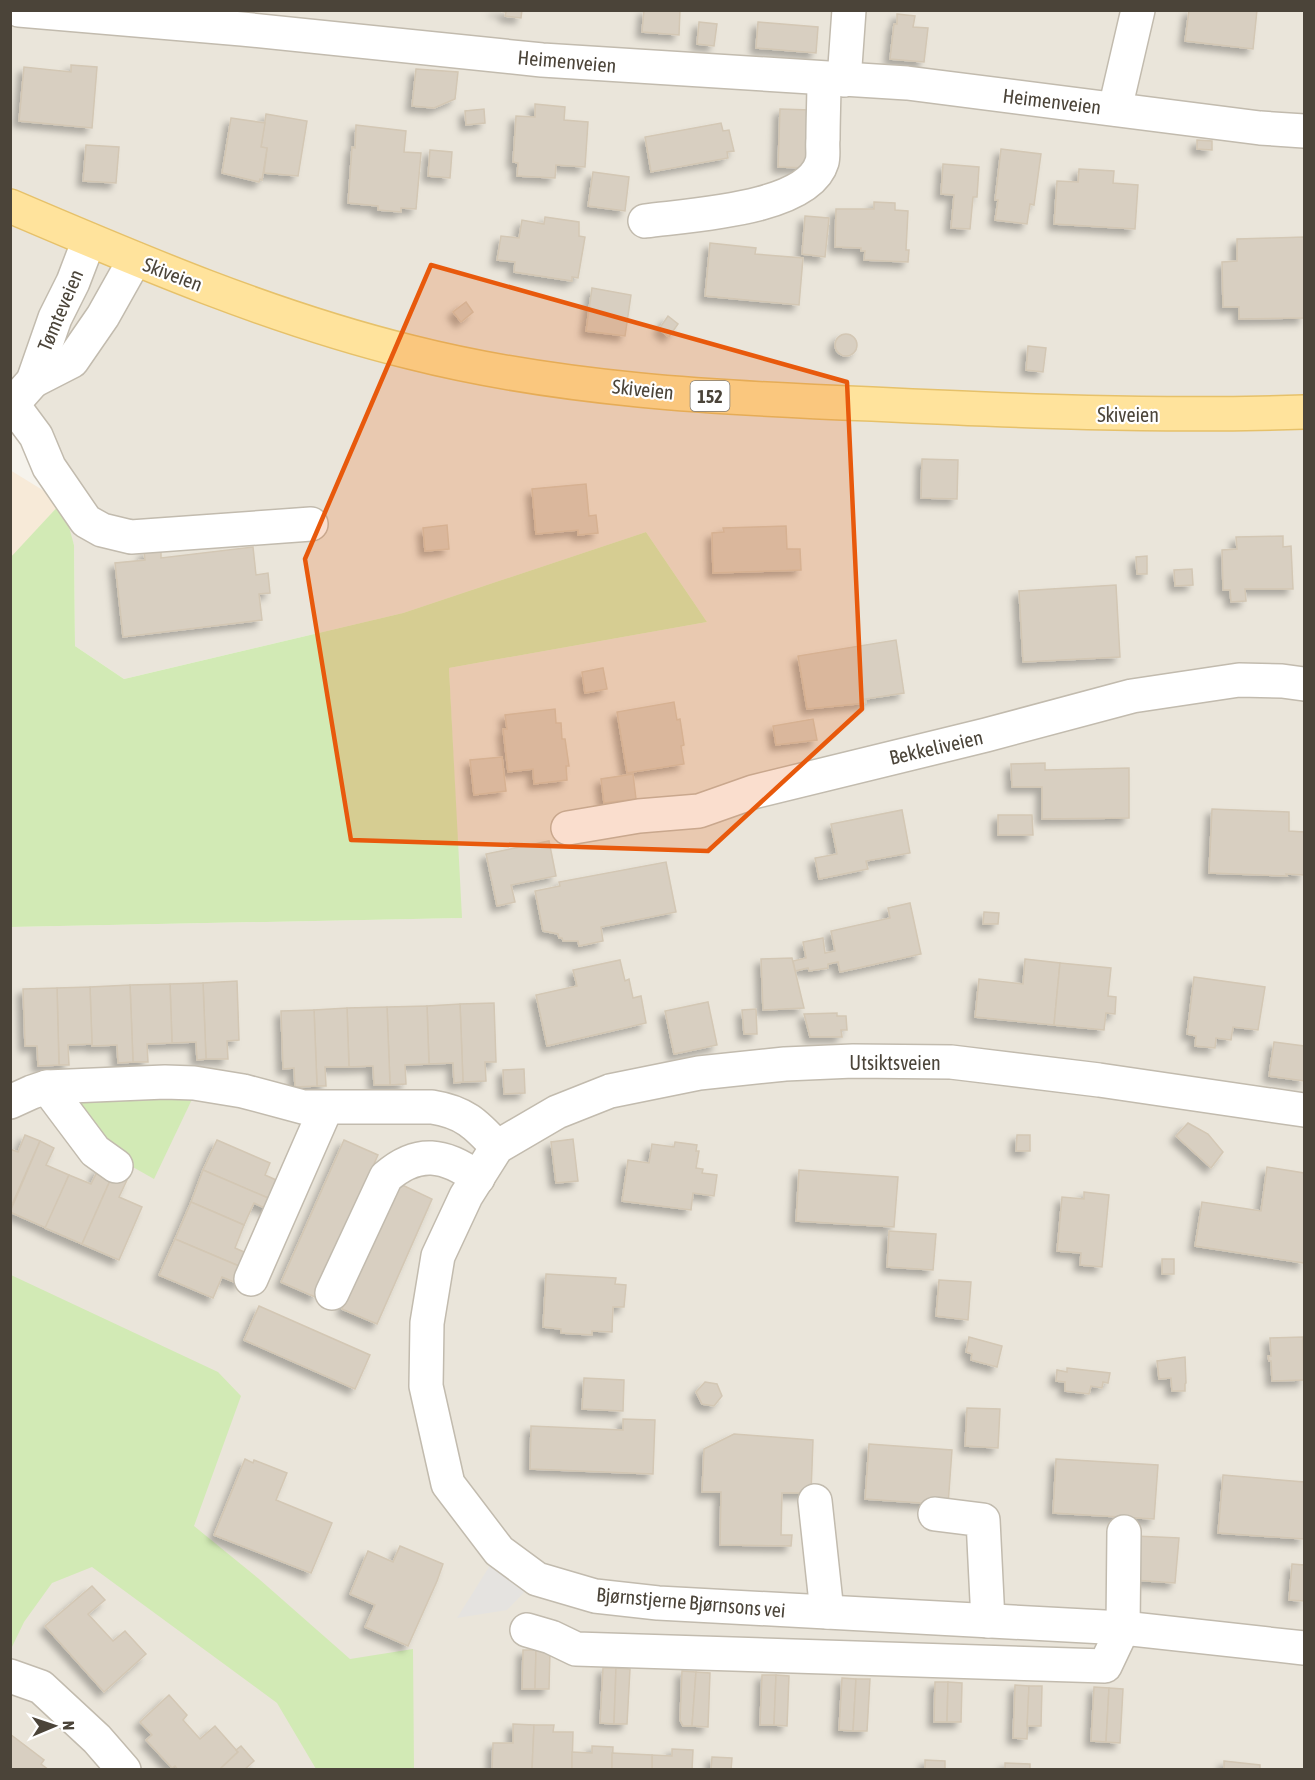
<svg xmlns="http://www.w3.org/2000/svg" width="1315" height="1780" font-family="'Asap Condensed',sans-serif">
<style>
.residential{fill:#eae5da}
.commercial{fill:#f7ead8}
.green{fill:#d2eab5}
.parking{fill:#e5e3e0}
.building{fill:#d8cfc1;stroke:#d3c7b4;stroke-width:1.5;filter:url(#shadow)}
.lines{fill:none;stroke-linecap:round;stroke-linejoin:round}
.minor-casing{stroke:#c2bbae;stroke-width:36}
.major-casing{stroke:#e6c16a;stroke-width:36}
.minor{stroke:#fff;stroke-width:33}
.major{stroke:#ffe39c;stroke-width:33}
.marked{fill:#e8590c;fill-opacity:0.2;stroke:#e8590c;stroke-width:4.5;stroke-linejoin:round}
.labels{text-anchor:middle;dominant-baseline:central;stroke-width:4.5;stroke-linejoin:round;paint-order:stroke}
.shield{fill:#fff;stroke:#817c74;stroke-width:1.5}
.shield-label{font-size:18px;font-weight:bold;fill:#4b4439}
.street-label{font-size:20px;fill:#4b4439;stroke:#fff}
</style>
<defs>
<filter id="shadow"><feDropShadow dx="-5.5" dy="5.5" stdDeviation="3" flood-color="#0004"/></filter>
</defs>
<rect width="100%" height="100%" fill="#f6f3ec"/>
<path class="residential" d="M11,11h1293v1758h-1293v-842l450,-9 -12,-250 258,-46 -61,-90 -243,81 -279,66 -49,-33 -1,-101 -63,-144z"/>
<path class="commercial" d="M10,470l52,32 -51,56h-1z"/>
<g class="green">
<path d="M62,502l12,43 1,101 49,33 279,-66 243,-81 61,90 -258,46 13,250 -451,9 -1,-369z"/>
<path d="M74,1092l121,1 -41,86 -30,-17 -33,-29z"/>
<path d="M11,1275l207,97 23,24 -47,130 65,53 91,80 63,-10 1,120h-98l-39,-66 -185,-136 -40,16 -28,39 -13,27z"/>
</g>
<path class="parking" d="M499,1551l38,28 -30,31 -50,8z"/>
<g class="building">
<path d="M493,10h29l-1,8 -16,-2 1,-4z"/>
<path d="M644,10h36l-1,25 -37,-3z"/>
<path d="M1189,10h68l-4,39 -68,-8z"/>
<path d="M897,14l18,2 -2,11 15,1 -4,34 -34,-3 4,-35h3z"/>
<path d="M699,22l18,2 -3,22 -17,-2z"/>
<path d="M758,22l60,5 -2,26 -60,-5z"/>
<path d="M71,65l26,2 -5,61 -73,-7 5,-54 47,5z"/>
<path d="M416,69l42,3 -3,27 -21,9 -22,-2z"/>
<path d="M535,104l30,3 -1,13 24,2 -3,45 -29,-2 -1,13 -38,-2 1,-13 -5,-1 3,-46 19,1z"/>
<path d="M484,109l1,14 -19,2 -1,-14z"/>
<path d="M780,109l30,1 -2,58 -30,-1z"/>
<path d="M266,114l41,7 -9,55 -34,-3 3,-25 -6,-1z"/>
<path d="M231,118l34,5 -4,24 6,1 -5,32 -2,-1 -1,3 -37,-9z"/>
<path d="M721,123l2,8 6,-1 5,21 -7,1 1,6 -77,14 -6,-35z"/>
<path d="M356,125l50,6 -2,21 17,1 -5,56 -15,-1v4l-23,-2v-4l-30,-3 4,-56 3,1z"/>
<path d="M1197,140l15,1v9l-15,-1z"/>
<path d="M86,145l33,2 -3,36 -33,-2z"/>
<path d="M1001,149l40,5 -7,51 -4,-1 -3,20 -32,-4 3,-20h-3z"/>
<path d="M430,150l22,2 -2,26 -22,-2z"/>
<path d="M943,164l36,3 -2,30h-4l-3,32 -19,-1 3,-33 -13,-1z"/>
<path d="M1079,169l35,2 -1,12 25,2 -3,44 -81,-5 3,-43 21,1z"/>
<path d="M593,172l36,5 -4,34 -37,-5z"/>
<path d="M874,202l21,1v7l13,1 -2,39h3l-1,12 -44,-2 1,-9h-4v-3l-26,-1 1,-38h38z"/>
<path d="M805,216l24,2 -4,39 -23,-3z"/>
<path d="M545,217l34,5v14l6,1 -7,41 -6,-1v4l-58,-9 1,-10 -18,-2 4,-24 18,2 3,-18 22,4z"/>
<path d="M1304,237v81l-65,1v-12h-16l-1,-45 15,-1v-22z"/>
<path d="M710,243l46,5 -1,6 48,4 -4,47 -94,-9z"/>
<path d="M592,288l39,7 -6,41 -39,-5z"/>
<path d="M466,302l7,10 -12,10 -8,-10z"/>
<path d="M668,316l10,8 -9,13 -10,-8z"/>
<circle cx="846" cy="345" r="11"/>
<path d="M1028,346l18,2 -3,24 -17,-2z"/>
<path d="M922,459l36,1 -1,39 -36,-1z"/>
<path d="M586,484l3,32 7,-1 2,18 -20,2v-5l-42,4 -4,-45z"/>
<path d="M447,525l2,24 -24,2 -2,-23z"/>
<path d="M786,526l1,23h13l1,21 -88,3 -1,-40 12,-1 -1,-4z"/>
<path d="M1283,536v11l8,-1 2,43h-48l1,12 -15,1 -1,-12h-7l-1,-40 15,-1 -1,-12z"/>
<path d="M253,547l3,28 12,-2 2,20 -11,1 3,26 -139,17 -8,-74 30,-3 -1,-8 17,-2v8z"/>
<path d="M1147,556v18h-10l-1,-17z"/>
<path d="M1192,569l1,16 -18,1 -1,-16z"/>
<path d="M1116,585l4,72 -97,5 -4,-71z"/>
<path d="M896,640l8,53 -39,6 1,4 -59,6 -9,-53z"/>
<path d="M603,668l4,21 -22,4 -3,-21z"/>
<path d="M674,702l3,18 3,-1 4,26 -3,1 3,18 -57,9 -10,-61z"/>
<path d="M555,709l1,14h5l1,16h3l4,27h-3l1,14 -33,4 -1,-15 -25,3 -5,-43h4l-2,-14z"/>
<path d="M813,719l4,21 -41,5 -3,-19z"/>
<path d="M502,757l4,34 -32,4 -4,-35z"/>
<path d="M1045,763v7l84,-2v50l-87,1v-32h-30l-1,-23z"/>
<path d="M633,774l3,25 -32,4 -3,-24z"/>
<path d="M1212,809l77,3v19l15,1v43l-18,-1 1,2 -78,-3z"/>
<path d="M902,810l8,43 -44,8 2,8 -49,10 -4,-21 22,-4 -6,-30z"/>
<path d="M998,815h34l1,20h-35z"/>
<path d="M549,841l7,35 -45,9 4,17 -18,4 -11,-52z"/>
<path d="M666,862l10,50 -75,15 2,14 -24,5 -1,-5h-15l-1,-3h-3l-1,-4 -15,-3 -8,-40 25,-5 -1,-4z"/>
<path d="M910,903l11,51 -81,18 -2,-10 -10,2v4l-19,3 -1,-3 -13,3 -2,-10 13,-3 -3,-16 20,-4 2,15 10,-2 -4,-20 59,-13 -2,-10z"/>
<path d="M984,912l15,1 -1,11h-15z"/>
<path d="M792,958l12,50 -41,2 -2,-51z"/>
<path d="M1025,959l35,4 -6,62 -79,-8 4,-38 44,5z"/>
<path d="M620,960l5,21 4,-2 4,19 8,-2 5,27 -99,23 -11,-51 41,-9 -4,-16z"/>
<path d="M1060,963l51,5 -3,28 8,1 -1,17 -9,-1 -2,17 -50,-5z"/>
<path d="M1194,977l71,10 -7,43 -25,-3 -2,13 -15,-2 -1,10 -20,-2 1,-10 -9,-2z"/>
<path d="M237,981l2,59 -12,1 1,18h-22l-3,-76z"/>
<path d="M203,983l3,76 -9,1 -1,-18 -24,1 -2,-59z"/>
<path d="M170,984l2,59 -25,1 1,18h-15l-3,-77z"/>
<path d="M130,985l3,77 -15,1 -1,-18 -25,1 -2,-59z"/>
<path d="M90,987l2,57 -24,1 1,20h-10l-2,-77z"/>
<path d="M57,988l2,77 -21,1 -1,-20h-12l-2,-57z"/>
<path d="M708,1002l9,43 -43,9 -9,-43z"/>
<path d="M494,1003l2,59h-11l1,19 -23,1 -3,-78z"/>
<path d="M460,1004l3,78 -9,1 -1,-20 -24,1 -2,-58z"/>
<path d="M427,1006l2,58 -24,1 1,19 -16,1 -3,-78z"/>
<path d="M387,1007l3,78h-16l-1,-19 -24,1 -2,-59z"/>
<path d="M347,1008l2,59h-24l1,19h-9l-3,-76z"/>
<path d="M756,1009l1,25h-13l-2,-24z"/>
<path d="M314,1010l3,76 -22,1 -1,-19 -11,1 -2,-58z"/>
<path d="M837,1013v3h9l1,14h-6l1,7h-32l-6,-23z"/>
<path d="M1274,1042l30,4v35l-35,-5z"/>
<path d="M524,1069l1,24 -21,1 -1,-24z"/>
<path d="M1188,1123l20,11 15,18 -12,16 -35,-32z"/>
<path d="M25,1135l15,6 -30,68v-60l8,3z"/>
<path d="M1017,1135h13v16h-14z"/>
<path d="M573,1139l5,42 -22,2 -5,-41z"/>
<path d="M217,1140l53,23 -5,12 18,8 -8,18 -72,-31z"/>
<path d="M344,1140l34,15 -63,142 -34,-15z"/>
<path d="M40,1141l14,7 -8,17 23,10 -23,53 -36,-16z"/>
<path d="M675,1142l22,3 -1,6h3l-3,17 7,1 -1,4 15,2 -3,21 -21,-3 -2,17 -69,-9 6,-41 21,3 3,-19 22,3z"/>
<path d="M1267,1167l37,6v90l-109,-17 7,-44 59,9z"/>
<path d="M99,1168l14,6 -31,70 -37,-16 24,-53 22,9z"/>
<path d="M203,1170l72,31 -4,10 -17,-8 -10,22 -53,-23z"/>
<path d="M799,1170l99,7 -4,50 -98,-6z"/>
<path d="M113,1174l14,6 -8,17 23,10 -23,53 -37,-16z"/>
<path d="M398,1183l34,16 -55,125 -35,-15z"/>
<path d="M1084,1192l25,3 -7,72 -22,-2 1,-12 -24,-2 5,-54 22,2z"/>
<path d="M191,1202l53,23 -9,23 16,7 -5,14 -71,-30z"/>
<path d="M889,1231l47,3 -3,36 -46,-3z"/>
<path d="M175,1239l71,30 -7,15 -17,-7 -9,21 -54,-23z"/>
<rect x="1162" y="1259" width="12" height="15"/>
<path d="M546,1274l70,4 -1,6 11,1 -2,22h-11l-1,25 -20,-1v4l-31,-2v-4l-18,-2z"/>
<path d="M939,1280l32,2 -3,38 -32,-4z"/>
<path d="M259,1306l111,49 -15,34 -111,-49z"/>
<path d="M969,1337l33,9 -5,21 -26,-7 1,-6 -6,-2z"/>
<path d="M1303,1337l1,43 -32,1 -1,-20h-2l-1,-5h3l-1,-18z"/>
<path d="M1185,1357l1,26 -1,1v7h-13l-1,-13 -12,1 -2,-18z"/>
<path d="M1067,1368l43,5 -2,10 -5,-1 -1,6 -11,-2 -2,8 -24,-3v-9l-9,-1 1,-11 10,2z"/>
<path d="M584,1378l40,2 -1,31 -41,-2z"/>
<path d="M705,1382l12,2 5,12 -8,10 -12,-2 -6,-12z"/>
<path d="M967,1408l33,1 -2,39 -33,-2z"/>
<path d="M623,1419l32,1 -2,54 -123,-5 1,-43 92,4z"/>
<path d="M734,1434l79,6 -2,53h-29l-1,42h11l-1,11 -71,-1 1,-53h-19l2,-43z"/>
<path d="M869,1444l83,6 -4,55 -83,-6z"/>
<path d="M245,1459l8,4 1,-3 33,13 -11,27 56,23 -21,50 -97,-38z"/>
<path d="M1056,1459l102,6 -4,54 -101,-6z"/>
<path d="M1223,1475l81,7v57l-86,-6z"/>
<path d="M1135,1536l44,2 -4,45 -42,-3z"/>
<path d="M400,1546l43,18 -6,17 -29,65 -43,-19 10,-22 -25,-11 18,-43 25,11z"/>
<path d="M1292,1564l12,1v36l-15,-1z"/>
<path d="M92,1586l13,14 -17,14 25,27 12,-10 21,23 -42,38 -59,-66z"/>
<path d="M523,1650h13l-1,39h-13z"/>
<path d="M536,1650l14,1 -1,38h-14z"/>
<path d="M603,1668h13l-2,56 -14,-1z"/>
<path d="M616,1668l14,1 -3,55h-13z"/>
<path d="M682,1671l14,1 -4,54h-9l-3,-6z"/>
<path d="M696,1672l14,1 -2,54 -16,-1z"/>
<path d="M762,1675h14l-2,50h-14z"/>
<path d="M776,1675l13,1 -2,50 -13,-1z"/>
<path d="M842,1678l14,1 -3,52 -14,-1z"/>
<path d="M856,1679h14l-3,52h-14z"/>
<path d="M935,1682h13l-1,40h-13z"/>
<path d="M948,1682l14,1 -1,39h-14z"/>
<path d="M1015,1685l14,1 -2,53 -14,-1z"/>
<path d="M1029,1686h13l-1,40h-14z"/>
<path d="M1094,1687l15,1 -3,54 -15,-1z"/>
<path d="M1109,1688l14,1 -3,54 -14,-1z"/>
<path d="M169,1695l18,20 -4,5 17,19 15,-13 23,26 -19,18h-41l-3,-4 -3,2 -26,-28 6,-5 -12,-13z"/>
<path d="M513,1724l21,1 -2,45h-40l1,-27h20z"/>
<path d="M534,1725h20l-1,7h20l-1,38h-40z"/>
<path d="M10,1734l34,26 -3,4 8,6h-39z"/>
<path d="M241,1746l13,15 -10,9h-25l19,-18 -2,-2z"/>
<path d="M592,1746l21,1 -1,23h-40v-18l20,1z"/>
<path d="M672,1749l21,1 -1,20h-40v-15l20,1z"/>
<path d="M612,1753l40,2v15h-40z"/>
<path d="M712,1757l20,1 -1,12h-20z"/>
<path d="M925,1760l20,1v9h-20z"/>
<path d="M1224,1761l36,4v5h-36z"/>
<path d="M1005,1763l25,1v6h-46l21,-1z"/>
</g>
<g class="lines">
<defs>
<g id="minor">
<path d="M19,10l223,19 300,31 365,23 353,45 44,3"/>
<path d="M844,80l5,-70"/>
<path d="M1115,109l23,-99"/>
<path d="M645,221c43,-6 163,-11 177,-59 2,-7 0,-16 1,-23 0,-20 1,-40 1,-60"/>
<path d="M33,381l39,-20 31,-45 32,-57"/>
<path d="M13,405l23,31 13,31 37,54 16,9 29,7 180,-13"/>
<path d="M10,407l23,-26 22,-63 18,-36 16,-42"/>
<path d="M568,828l71,-12 60,-5 54,-19 233,-57 146,-39 107,-16 43,1 22,3"/>
<path d="M47,1087l48,64 21,15"/>
<path d="M10,1102l22,-10 15,-5 118,-5 29,1 49,8 60,16h129c32,5 44,17 65,40"/>
<path d="M1304,1110l-205,-30 -148,-18 -98,-1 -68,3 -86,9 -89,18 -53,21 -60,35 -31,49 -28,60 -11,67 -1,63 22,98 51,67 38,28 58,17 63,7 465,25 181,20"/>
<path d="M251,1279l75,-171"/>
<path d="M332,1293l54,-116c32,-28 59,-23 92,1"/>
<path d="M815,1501l12,111"/>
<path d="M935,1514l48,6 5,101"/>
<path d="M527,1630l24,7 25,12 529,17 18,-38 1,-96"/>
<path d="M10,1676l31,11 56,52 27,31"/>
</g>
<path id="major" d="M10,206c131,56 262,112 400,146 150,38 308,46 462,52 144,7 288,13 432,8"/>
</defs>
<use href="#minor" class="minor-casing"/>
<use href="#major" class="major-casing"/>
<use href="#minor" class="minor"/>
<use href="#major" class="major"/>
</g>
<path class="marked" d="M431,265l416,117 15,327 -154,142 -357,-11 -46,-281z"/>
<g class="labels">
<rect class="shield" x="690.5" y="381" width="39" height="30" rx="4.5"/>
<g class="shield-label">
<text x="710" y="396">152</text>
</g>
<g class="street-label">
<text transform="translate(567 61) rotate(5)">Heimenveien</text>
<text transform="translate(1052 101) rotate(7)">Heimenveien</text>
<text transform="translate(173 274) rotate(21)">Skiveien</text>
<text transform="translate(60 310) rotate(-67)">Tømteveien</text>
<text transform="translate(643 389) rotate(6)">Skiveien</text>
<text x="1128" y="414">Skiveien</text>
<text transform="translate(936 747) rotate(-13)">Bekkeliveien</text>
<text x="895" y="1062">Utsiktsveien</text>
<text transform="translate(691 1602) rotate(5)">Bjørnstjerne Bjørnsons vei</text>
</g>
</g>
<rect width="1315" height="1780" fill="none" stroke="#4b4439" stroke-width="24"/>
<g transform="translate(54 1726) rotate(88)" stroke="#ffffff" stroke-width="4.5" paint-order="stroke">
<path d="M0-4.5L10 22L0 15L-10 22Z" fill="#4b4439"/>
<text y="-9" font-size="16" font-weight="bold" text-anchor="middle" fill="#4b4439">N</text>
</g>
</svg>
